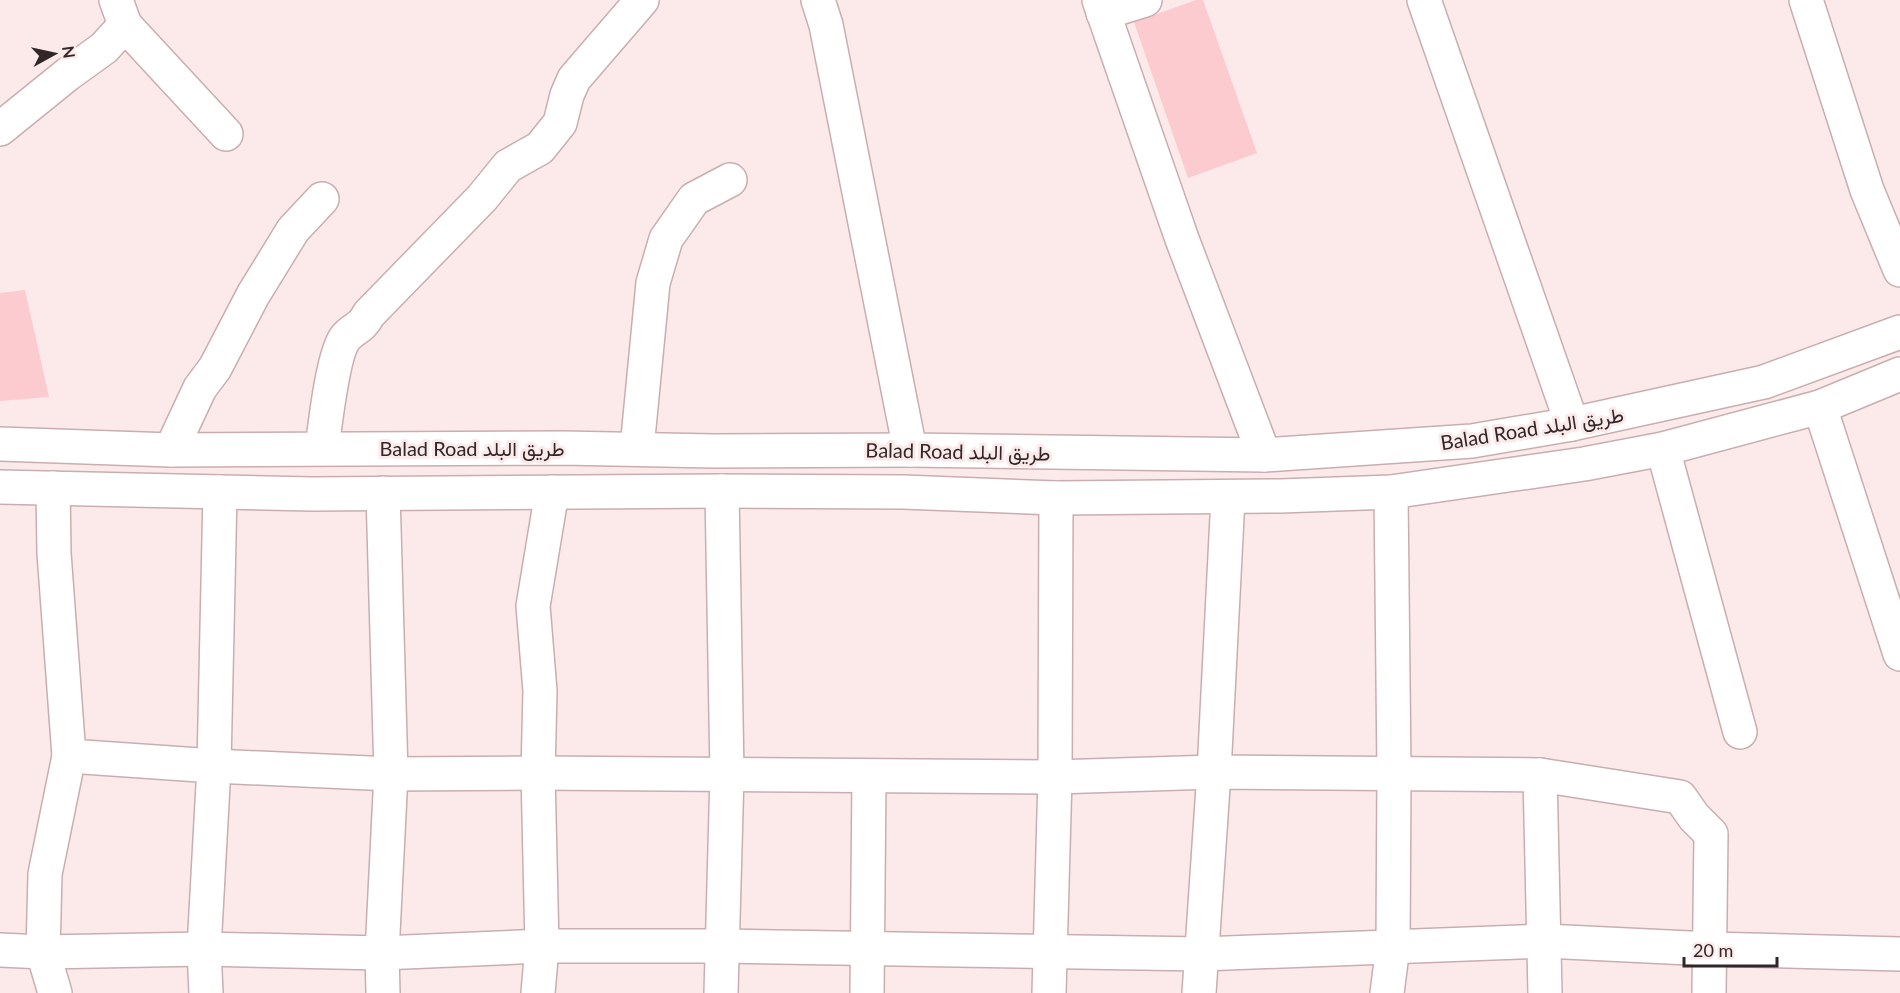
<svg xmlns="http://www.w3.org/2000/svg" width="1900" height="993" font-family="Lato,Vazirmatn,sans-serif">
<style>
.green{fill:#fbcbcf}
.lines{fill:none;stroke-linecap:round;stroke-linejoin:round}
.minor-casing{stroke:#c9aeb0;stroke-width:36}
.highway-casing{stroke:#c9aeb0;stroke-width:36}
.minor{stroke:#fff;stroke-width:33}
.highway{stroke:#fff;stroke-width:33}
.labels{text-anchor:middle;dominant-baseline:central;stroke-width:6;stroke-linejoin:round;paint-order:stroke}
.street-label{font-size:20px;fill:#312728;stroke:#fceaeb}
</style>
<rect width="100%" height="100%" fill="#fceaeb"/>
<g class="green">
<path d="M1196,0h7l54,153 -69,25 -54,-156z"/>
<path d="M25,290l24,107 -49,4v-108z"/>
</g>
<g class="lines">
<defs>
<g id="minor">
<path d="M818,0l8,25 84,425"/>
<path d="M1099,0l83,239 82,216"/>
<path d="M1424,0l148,424"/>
<path d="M1806,0l61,190 33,80"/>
<path d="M1103,13l42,-13"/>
<path d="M125,25l101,109"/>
<path d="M0,129l68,-55 36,-26 21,-23 -9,-25"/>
<path d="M1820,407l80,247"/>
<path d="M322,448c3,-22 11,-96 24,-111 9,-10 15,-8 23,-23l113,-116 26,-32 32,-18 20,-25 7,-28 7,-16 68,-79"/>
<path d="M637,448l16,-165 13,-44 28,-40 36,-19"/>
<path d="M1663,449l77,283"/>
<path d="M171,450l29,-62 15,-20 38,-73 40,-65 29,-31"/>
<path d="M53,488l1,65 15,203 145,10 177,8 147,-1 517,4 159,-5 326,3 140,22 14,20 17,17 -2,159"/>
<path d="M1540,775l5,218"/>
<path d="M0,950l43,2 161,-3 178,4 160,-7h182l478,8 343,-13 165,8 190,5"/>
<path d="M55,993l-12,-41 2,-78 24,-118"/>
<path d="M206,993l-2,-44 10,-183 6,-274"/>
<path d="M383,993l-1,-40 9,-179 -8,-281"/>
<path d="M538,993l4,-47 -4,-173 2,-82 -7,-85 19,-114"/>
<path d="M721,993l6,-219 -5,-283"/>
<path d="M867,993l2,-216"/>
<path d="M1049,993l6,-216 1,-279"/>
<path d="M1199,993l15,-221 14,-275"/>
<path d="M1387,993l6,-47 1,-173 -3,-281"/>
</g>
<g id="highway">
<path d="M0,444l171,6 392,-2 151,3 196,-1 354,5 208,-14 100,-17 192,-42 136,-50"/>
<path d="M0,487l312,7 410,-3 181,1 153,6 225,-2 110,-4 193,-28 79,-15 157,-42 80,-33"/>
</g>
</defs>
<use href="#minor" class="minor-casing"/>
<use href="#highway" class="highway-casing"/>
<use href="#minor" class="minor"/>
<use href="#highway" class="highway"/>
</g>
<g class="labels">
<g class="street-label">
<text transform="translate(1532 428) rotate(-9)">Balad Road طريق البلد</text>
<text x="472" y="448">Balad Road طريق البلد</text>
<text transform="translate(958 451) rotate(1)">Balad Road طريق البلد</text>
</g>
</g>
<g transform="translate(54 54) rotate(82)" stroke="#fceaeb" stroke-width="4.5" paint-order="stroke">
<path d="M0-4.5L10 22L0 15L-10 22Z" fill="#312728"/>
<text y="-9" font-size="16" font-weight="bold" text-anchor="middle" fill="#312728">N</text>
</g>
<path d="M1684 957v9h93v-9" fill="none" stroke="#312728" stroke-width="3"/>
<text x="1693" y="957" font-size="18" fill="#312728" stroke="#fceaeb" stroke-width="4.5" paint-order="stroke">20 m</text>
</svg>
